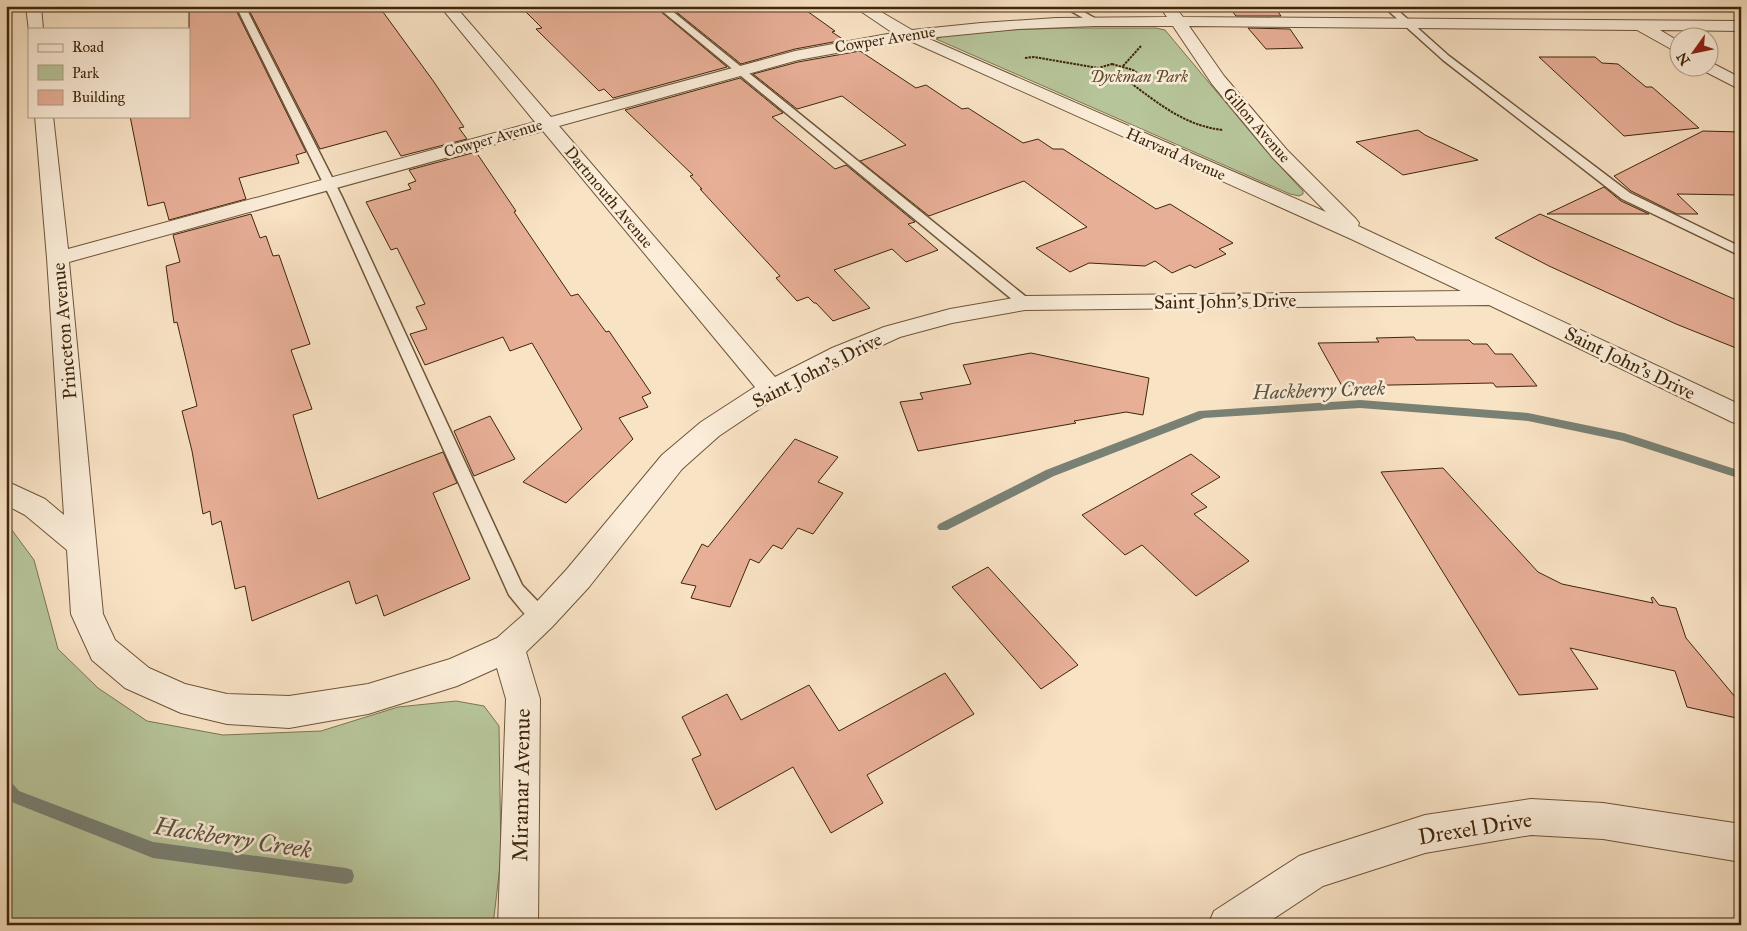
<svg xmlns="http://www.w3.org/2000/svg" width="1747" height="931" font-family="'IM FELL Great Primer',serif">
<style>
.green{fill:#b7c59a;stroke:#7b7652}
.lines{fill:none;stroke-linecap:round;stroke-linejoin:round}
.stream{fill:#798175;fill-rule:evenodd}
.building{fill:#e8af97;stroke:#3f260a}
.service-casing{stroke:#6e5539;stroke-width:3}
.minor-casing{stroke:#6e5539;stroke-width:2}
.path{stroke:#3f260a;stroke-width:2;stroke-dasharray:2.5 1;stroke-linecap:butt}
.service{fill:#fbedd9;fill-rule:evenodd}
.minor{fill:#fbedd9;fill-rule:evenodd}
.labels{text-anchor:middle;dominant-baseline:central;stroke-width:5;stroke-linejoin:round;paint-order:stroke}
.far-street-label{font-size:16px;fill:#3f260a;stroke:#fbedd9}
.far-park-label{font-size:16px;font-style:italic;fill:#5d4e2e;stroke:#fbedd9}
.street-label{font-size:19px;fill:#3f260a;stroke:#fbedd9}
.water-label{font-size:20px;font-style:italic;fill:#5c533f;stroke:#fbedd9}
.near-street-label{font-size:22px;fill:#3f260a;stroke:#fbedd9}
.near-water-label{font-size:24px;font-style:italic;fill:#5c533f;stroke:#fbedd9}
</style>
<rect width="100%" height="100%" fill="#f9e3c5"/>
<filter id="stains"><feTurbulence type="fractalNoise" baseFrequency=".004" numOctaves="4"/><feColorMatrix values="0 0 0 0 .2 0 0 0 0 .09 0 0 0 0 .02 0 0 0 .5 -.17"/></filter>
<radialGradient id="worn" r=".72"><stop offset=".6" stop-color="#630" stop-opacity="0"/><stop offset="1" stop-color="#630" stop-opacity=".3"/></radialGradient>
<g class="green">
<path d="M1068,28h88l9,2 102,122 36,39v3l-4,2 -9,-2 -354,-155 8,-3 62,-6z"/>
<path d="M6,522l28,38 24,89 40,39 49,33 76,14 98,-4 77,-24 58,-6 28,5 15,20 2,132 -8,67h-487z"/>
</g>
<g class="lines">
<g class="stream">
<path d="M1360,400l168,13 96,20 117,38v8l-118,-38 -95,-20 -168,-13 -156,10 -150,58 -107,54h-8l-2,-3 2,-3 107,-54 153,-59z"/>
<path d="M6,780l5,2 8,9 134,51 193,26 6,2 2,6 -2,6 -6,2 -193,-26 -144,-57 -3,-3z"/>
</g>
</g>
<g class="building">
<path d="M189,6h45l72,146 -10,3 3,8 -60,15 7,21 -77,21 -5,-18 -16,4 -18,-90h59z"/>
<path d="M247,6h129l4,6h3l51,70 30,45 -5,1 8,11 -66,17 -15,-25 -66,18z"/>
<path d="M520,6h134l73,61 -114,31 -9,-9 -5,2 -63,-62 6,-1z"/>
<path d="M669,6h131l35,25 -3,1 12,8 -49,9 -54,15z"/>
<path d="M1228,6h46l7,10h-45z"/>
<path d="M1248,28l42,1 13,19 -37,1z"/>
<path d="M860,51l56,37 10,-3 36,24 6,-1 55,35 15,-4 15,10h10l93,60 14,-5 63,39 -14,6 7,5 -31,14 -5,-3 -18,8 -17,-12 -10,5 -56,-3 -19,9 -34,-24 51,-21 -63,-46 -95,35 -69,-55 46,-16 -64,-49 -45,13 -44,-35 45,-12z"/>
<path d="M1539,57h56l7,6 16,1 28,23h6l47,41 -75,8z"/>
<path d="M740,78l43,35 -11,4 63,52 11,-4 69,57 -7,2 30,26 -32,12 -14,-13 -58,21 36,38 -37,13 -17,-18h-2l-6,-6 -11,4 -21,-23 4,-2 -80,-87h2l-12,-13 3,-1 -68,-65z"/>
<path d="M1418,130l7,5 53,25 -75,15 -47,-33z"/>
<path d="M1703,131l38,1v63l-64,-1 21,20h-21l-46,-23 -17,-15z"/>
<path d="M476,152l40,59 -2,1 57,84 7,-2 28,38 3,-1 42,62 -9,4 6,10 -29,11 14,21 -67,64 -43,-21 59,-53 -50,-86 -22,8 -7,-14 -78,28 -15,-31 17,-5 -11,-22 9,-3 -28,-56 -6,2 -25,-48 45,-13 -3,-5 8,-3 -7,-11z"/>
<path d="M1604,187l17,14 28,13h-102z"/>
<path d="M251,214l9,24 6,-2 7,20 6,-1 31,89 -19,6 21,59 -19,6 25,84 125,-47 14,31 -24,10 37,86 -86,37 -7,-21 -21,9 -7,-23 -97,40 -7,-35 -10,3 -14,-68 -9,4 -2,-14 -7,3 -11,-63 -10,-40 15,-5 -20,-84 -3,1 -8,-57 14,-4 -7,-27z"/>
<path d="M1540,214l201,88v48l-65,-26 -127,-58 -54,-28z"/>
<path d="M1414,337l2,3h53l4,4h14l8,10h17l25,32 -41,1 -3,-4 -151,3 -24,-43 61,-1 -3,-4z"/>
<path d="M1031,353l118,25 -6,37 -17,-3 -52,9 2,2 -158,28 -18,-49 23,-3 -3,-6 51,-9 -8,-19z"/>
<path d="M490,416l25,43 -41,17 -20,-45z"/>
<path d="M795,439l43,18 -20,25 25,11 -30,41 -15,-6 -16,21 -9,-4 -14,18 -9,-4 -20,48 -39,-9 5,-12 -15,-3 21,-39 6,3z"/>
<path d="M1191,454l29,23 -29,17 16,13 -13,7 55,47 -53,35 -54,-51 -17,10 -43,-40z"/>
<path d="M1443,468l95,104 24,12 91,19 -2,-5 2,-1 6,8 17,3 10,30 55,66v15l-54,-12 -12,-36 -105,-23 28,41 -79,6 -138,-223z"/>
<path d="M988,567l90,98 -37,24 -89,-102z"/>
<path d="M945,673l29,41 -107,61 16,28 -52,30 -38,-66 -77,43 -24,-51 9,-4 -19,-38 45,-23 14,26 68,-35 30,46z"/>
</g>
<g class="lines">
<defs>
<g id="service">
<path d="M236,6h9l97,191 180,388 26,27 2,6 -2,6c-16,5 -29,-18 -39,-29l-179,-398z"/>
<path d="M656,6h10l364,294 2,3 -2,3h-10z"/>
<path d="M1062,6h11l27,15 -5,3 -3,-1z"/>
<path d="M1383,6h10l56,50 181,137 111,54v9l-119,-57 -179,-139z"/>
</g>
<g id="minor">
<path d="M6,6h19l-2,3 -17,3z"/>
<path d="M26,6h15l2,23h-14v2z"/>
<path d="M440,6h15l96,111 244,-66 98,-18 -40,-27h18l41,24 69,-7 75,-5 111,-1 -5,-7 5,-4 8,1 8,10 558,4v10l-81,-1 20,12v12l-43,-24 -448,-4 35,50 63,74 69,69 3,4 -1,3 383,179v20l-9,-3 -243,-117 -464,5 -73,13 -52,14 -50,23 -70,35 -61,41 -37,33 -93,118 -37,40 -26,25 14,47 -2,226h-40l8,-226 -9,-31 -40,18 -89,28 -79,14 -62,-4 -46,-11 -56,-25 -33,-28 -21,-46 -4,-64 -42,-35 -19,-10v-24l39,18 19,16 -17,-257 -12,-142h18l15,133 467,-127zM1095,26h78l39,58 61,74 53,54 -399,-174 91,-9zM908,40l443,199 110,52 -436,5 -75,13 -66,18 -52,21 -57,29 -216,-251 239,-66zM543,131l212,256 -54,35 -39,33 -95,114 -37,40 -33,29 -47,21 -82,25 -79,12 -62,-2 -42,-10 -36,-16 -34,-28 -12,-26 -34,-352z"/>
<path d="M1710,62l31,16v12l-37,-19 -2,-3h8z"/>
<path d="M1531,799l72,4 138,21v38l-138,-23 -72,-4 -106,18 -102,33 -59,39h-56l6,-14 85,-55 14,-5 112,-36z"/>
</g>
</defs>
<use href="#service" class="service-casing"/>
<use href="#minor" class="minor-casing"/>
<g class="path">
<path d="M1025,58l9,-1 64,11"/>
<path d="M1112,64l21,6 3,2 -1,6c-13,7 -26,5 -38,-4l1,-6z"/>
<path d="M1123,66l18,-20"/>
<path d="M1128,81c30,22 57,45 95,49"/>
</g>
<use href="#service" class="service"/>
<use href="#minor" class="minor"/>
</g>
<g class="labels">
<g class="far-street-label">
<text transform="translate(885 39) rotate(-9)">Cowper Avenue</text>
<text transform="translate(1257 125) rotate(49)">Gillon Avenue</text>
<text transform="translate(493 138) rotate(-16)">Cowper Avenue</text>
<text transform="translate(1176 154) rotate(24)">Harvard Avenue</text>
<text transform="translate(609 197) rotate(50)">Dartmouth Avenue</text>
</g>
<g class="far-park-label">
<text x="1139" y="76">Dyckman Park</text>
</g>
<g class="street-label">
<text transform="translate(1225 301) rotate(-1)">Saint John's Drive</text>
<text transform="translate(64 331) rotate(-95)">Princeton Avenue</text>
<text transform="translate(1630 363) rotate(26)">Saint John's Drive</text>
<text transform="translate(817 370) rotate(-27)">Saint John's Drive</text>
</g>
<g class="water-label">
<text transform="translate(1319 390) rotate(-2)">Hackberry Creek</text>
</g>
<g class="near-street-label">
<text transform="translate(521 785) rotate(-89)">Miramar Avenue</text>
<text transform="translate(1475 828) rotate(-9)">Drexel Drive</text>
</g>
<g class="near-water-label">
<text transform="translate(233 838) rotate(9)">Hackberry Creek</text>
</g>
</g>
<rect width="1747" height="931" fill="none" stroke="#f9e3c5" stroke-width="25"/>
<rect x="8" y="8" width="1732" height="916" fill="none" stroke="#3f260a" stroke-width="2.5"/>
<rect x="12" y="12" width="1722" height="906" fill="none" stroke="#3f260a"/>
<rect x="28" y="28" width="162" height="90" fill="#fbedd9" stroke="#b09d86"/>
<rect x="38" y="44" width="25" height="8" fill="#fbedd9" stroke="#b09d86"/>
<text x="72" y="52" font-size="15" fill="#3f260a">Road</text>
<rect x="38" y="65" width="25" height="15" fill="#b7c59a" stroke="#b09d86"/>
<text x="72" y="78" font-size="15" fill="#3f260a">Park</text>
<rect x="38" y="90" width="25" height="15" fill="#e8af97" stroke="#b09d86"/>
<text x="72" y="102" font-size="15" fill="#3f260a">Building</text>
<g transform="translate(1694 52) rotate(237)"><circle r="24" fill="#fbedd9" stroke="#b09d86"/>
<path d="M0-4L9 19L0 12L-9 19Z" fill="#8f2418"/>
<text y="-8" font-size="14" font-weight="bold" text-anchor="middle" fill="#3f260a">N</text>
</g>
<rect width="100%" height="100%" filter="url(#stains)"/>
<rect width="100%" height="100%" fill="url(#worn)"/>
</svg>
